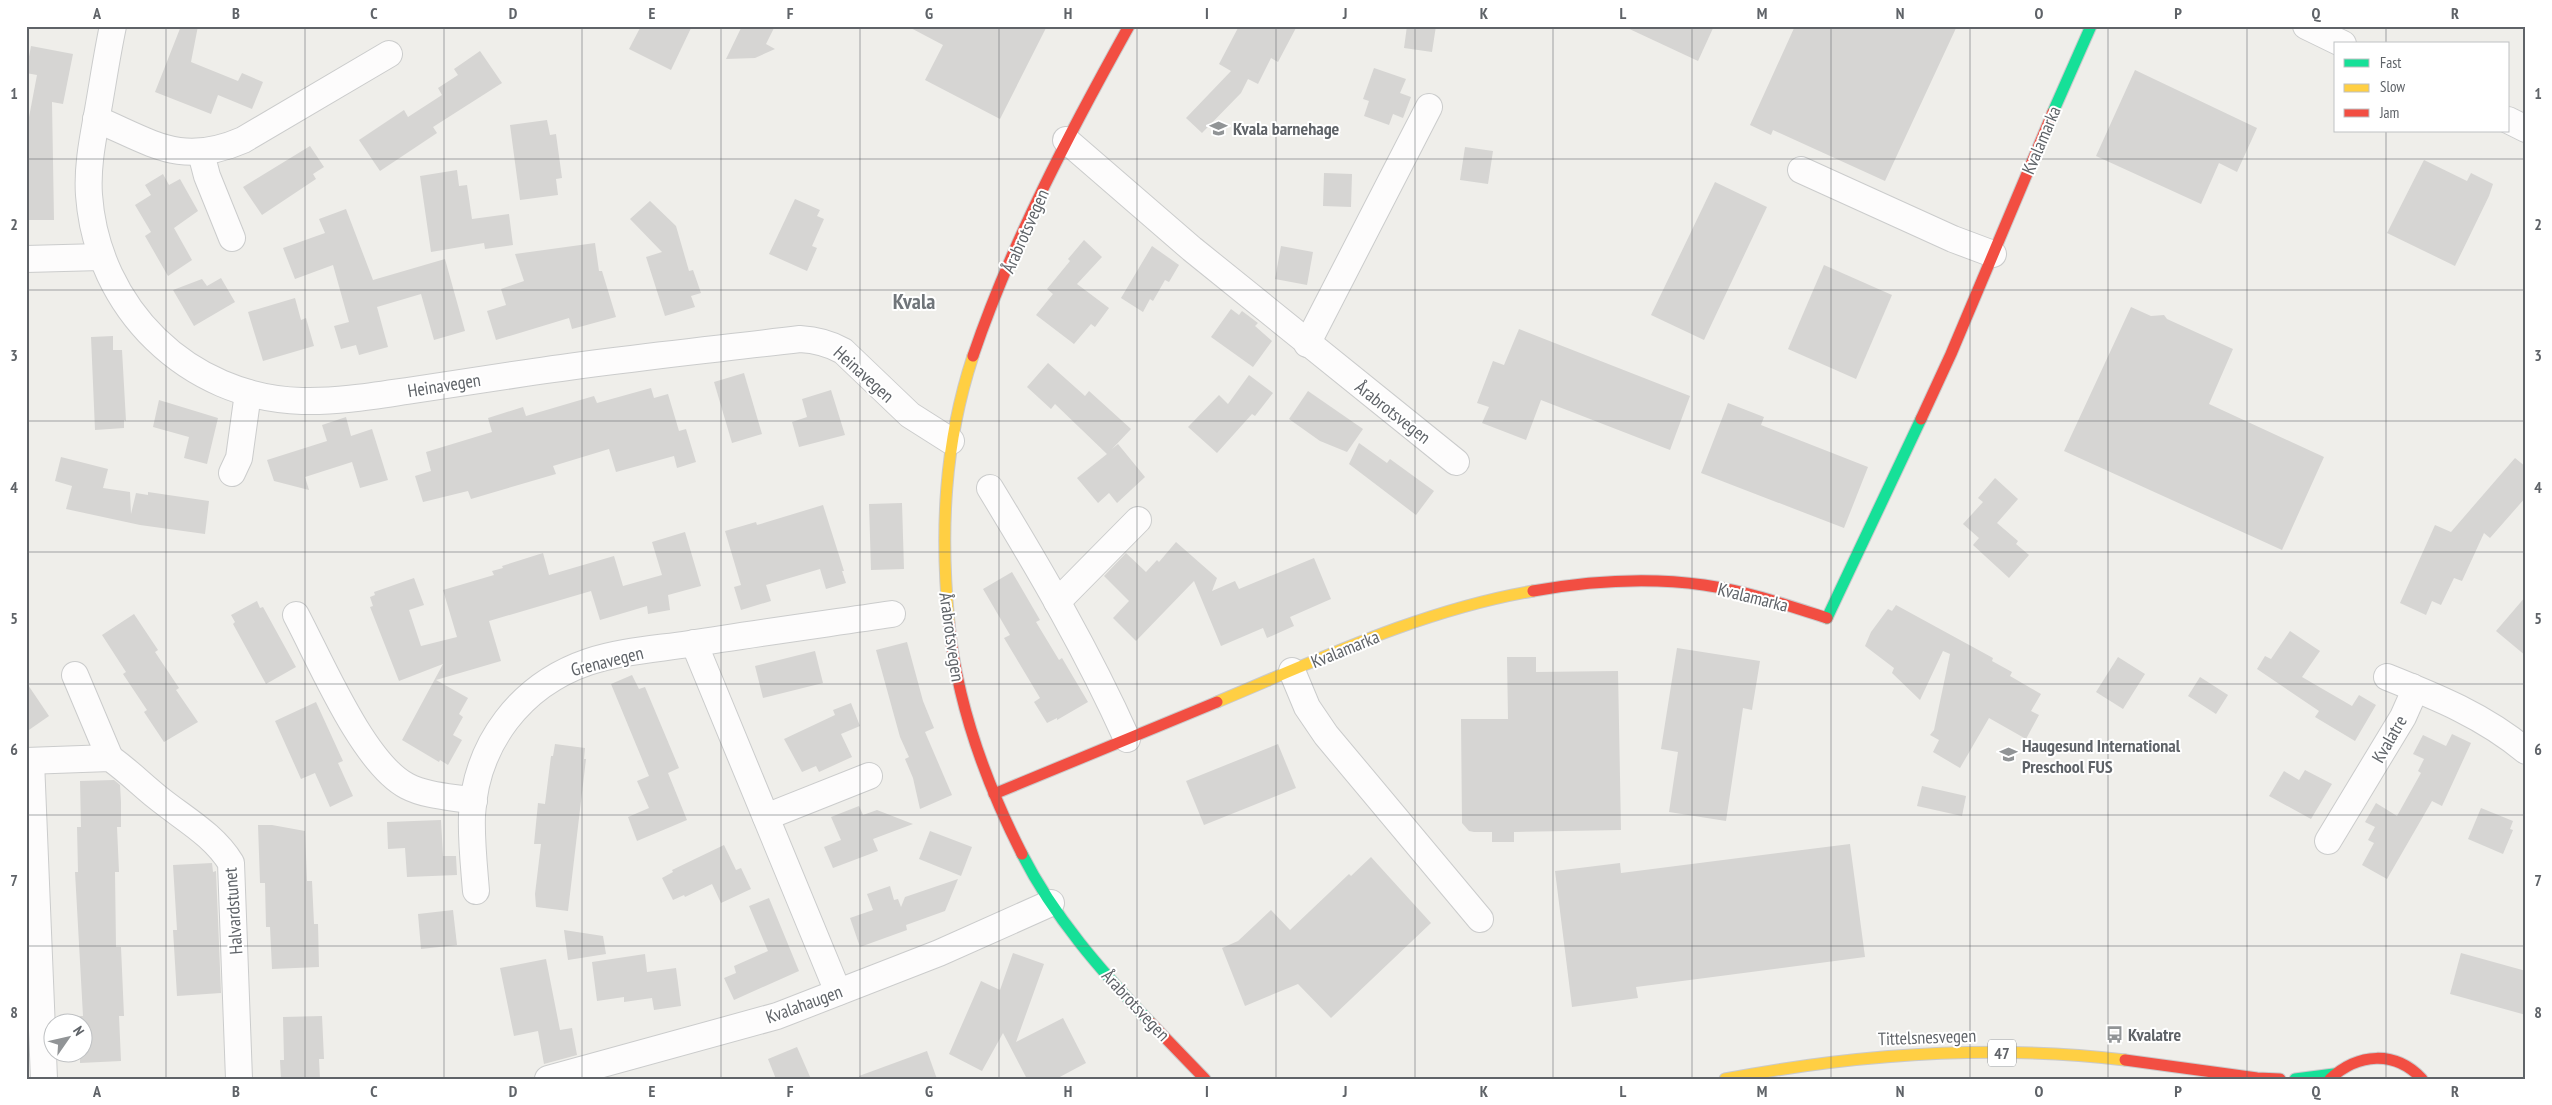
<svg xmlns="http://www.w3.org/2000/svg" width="2552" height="1105" font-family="'PT Sans Narrow',sans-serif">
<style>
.building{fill:#d6d5d3}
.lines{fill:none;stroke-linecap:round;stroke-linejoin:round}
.street-casing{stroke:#cbcccc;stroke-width:28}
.fast-casing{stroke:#cacacb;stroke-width:13}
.slow-casing{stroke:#cacacb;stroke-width:13}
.jam-casing{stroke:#cacacb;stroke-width:13}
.street{stroke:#fdfcfc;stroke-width:26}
.fast{stroke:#16e098;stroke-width:11}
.slow{stroke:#ffcf43;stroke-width:11}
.jam{stroke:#f24e42;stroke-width:11}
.grid{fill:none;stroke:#5f6368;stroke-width:1;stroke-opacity:0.55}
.labels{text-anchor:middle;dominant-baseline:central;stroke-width:4;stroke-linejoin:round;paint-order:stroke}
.shield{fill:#fff;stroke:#8f9295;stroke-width:1}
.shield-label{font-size:16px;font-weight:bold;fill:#5f6368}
.poi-label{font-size:18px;font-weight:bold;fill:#5f6368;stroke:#fff;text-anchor:start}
.street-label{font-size:18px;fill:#5f6368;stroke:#fff}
.district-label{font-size:22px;font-weight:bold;fill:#70757a;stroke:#fff}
.neatline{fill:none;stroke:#5f6368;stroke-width:2}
.grid-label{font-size:16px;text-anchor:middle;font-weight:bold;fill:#5f6368}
</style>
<rect width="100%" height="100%" fill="#efeeea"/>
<g class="building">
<path d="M181,26h17l-7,36 47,19 4,-8 21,9 -11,27 -34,-14 -7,19 -56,-22z"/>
<path d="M641,26h51l-21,44 -42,-21z"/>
<path d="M742,26h33l-9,18 9,5 -20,9 -29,1z"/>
<path d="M907,26h140l-47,93 -75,-39 18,-35z"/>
<path d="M1239,26h58l-19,36 -7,-4 -13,26 -10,-5 -7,14 -39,40 -16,-15 45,-47 -12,-7z"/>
<path d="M1407,26h29l-4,26 -28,-4z"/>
<path d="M1623,26h91l-16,35z"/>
<path d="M1795,26h162l-72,155 -112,-51 -2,5 -21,-10z"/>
<path d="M31,46l42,8 -10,50 -11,-2 2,118h-28v-87l11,-58 -11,-2z"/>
<path d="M480,51l22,32 -69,44 4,6 -57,38 -21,-31 45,-30 4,7 34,-22 -4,-7 20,-13 -4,-6z"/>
<path d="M1374,68l32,11 -6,14 11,4 -8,21 -10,-4 -4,11 -25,-9 5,-15 -6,-2z"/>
<path d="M2135,70l122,58 -20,44 -18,-9 -18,41 -105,-48z"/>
<path d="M547,120l3,15 6,-1 6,44 -6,1 2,16 -38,5 -10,-75z"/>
<path d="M310,146l14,21 -11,7 3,5 -54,36 -19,-28z"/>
<path d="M1465,147l28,4 -5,33 -28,-4z"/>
<path d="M2424,160l43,21 4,-8 22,11 -4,12 -34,70 -68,-33z"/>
<path d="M457,170l2,16 8,-1 5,34 37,-5 4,31 -28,4 -1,-6 -53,9 -11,-76z"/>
<path d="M1324,173l28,1 -1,33 -28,-1z"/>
<path d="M163,174l6,11 11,-6 18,32 -24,17 18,32 -24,16 -23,-40 6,-4 -16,-27 16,-10 -6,-10z"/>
<path d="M1715,182l52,25 -63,133 -53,-25z"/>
<path d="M795,199l25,11 -3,6 7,3 -12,27 5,2 -10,23 -38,-17z"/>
<path d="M650,201l26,25 13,45 4,-1 8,23 -10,3 4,11 -30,9 -19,-59 16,-5 -32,-33z"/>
<path d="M346,209l27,71 72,-21 20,72 -31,9 -13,-46 -44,13 11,40 -29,8 -3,-10 -15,4 -7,-23 15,-4 -16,-57 -38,14 -12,-31 42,-15 -6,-14z"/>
<path d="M1084,240l18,17 -25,27 32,24 -14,19 -4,-3 -17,20 -38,-29 17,-21 -6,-5 23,-28 -2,-2z"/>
<path d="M595,243l4,28h3l14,46 -44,12 -3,-11 -73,22 -9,-29 19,-6 -5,-16 23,-8 -9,-27z"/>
<path d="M1152,246l27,19 -10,17 -4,-2 -12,21 -3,-2 -7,13 -22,-14z"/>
<path d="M1281,246l32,6 -6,33 -32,-6z"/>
<path d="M1824,265l68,30 -36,84 -68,-30z"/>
<path d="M221,278l14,24 -41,24 -21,-36 29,-11 5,7z"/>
<path d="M295,298l6,22 5,-2 8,28 -51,15 -15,-49z"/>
<path d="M2131,307l20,9 13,-1 3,4 66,30 -24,55 115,53 -42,93 -218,-99z"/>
<path d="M1231,309l8,6 3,-4 16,12 -3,3 17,15 -19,26 -42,-30z"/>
<path d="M1519,329l171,67 -20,54 -129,-50 -15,40 -44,-17 7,-16 -12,-4 16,-42 11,4z"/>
<path d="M113,336v14h9l4,71 -2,-1v8l-29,2 -4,-93z"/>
<path d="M1048,363l37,33 4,-5 42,38 -19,20 6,-5 27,33 -28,26 -8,-10 -11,10 -21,-25 30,-24 -52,-50 -4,5 -24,-22z"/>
<path d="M744,373l18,61 -30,9 -18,-61z"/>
<path d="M1249,375l24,18 -18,23 -3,-2 -35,39 -29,-26 31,-32 9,9z"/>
<path d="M651,388l3,10 14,-4 11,37 7,-2 10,33 -19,6 -3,-12 -58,16 -7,-23 -56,17 3,8 -85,25 -3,-8 -45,11 -8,-26 16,-5 -5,-19 66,-20 -4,-14 35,-11 3,9 68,-20 3,7z"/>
<path d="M831,390l14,45 -46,12 -7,-25 15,-5 -5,-18z"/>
<path d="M1308,391l55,38 -16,23 -27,-11 -31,-22z"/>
<path d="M159,400l59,18 -11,46 -23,-6 5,-21 -36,-10z"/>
<path d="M1728,403l36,14 -3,8 107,42 -24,61 -143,-55z"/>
<path d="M346,417l5,19 21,-7 16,51 -28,8 -8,-26 -47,15 4,13 -35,-9 -7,-21 60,-19 -5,-16z"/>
<path d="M1359,443l28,20 3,-4 44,32 -18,24 -67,-51z"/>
<path d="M61,457l47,12 -5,19 27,4 1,22 5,-21 12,2v-3l61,9 -4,33 -65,-9 -74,-16 6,-23 -17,-5z"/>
<path d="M2515,458l11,9v30l-36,41 -6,-5 -22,48 -8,-3 -13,27 -9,-4 -6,14 -26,-12 35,-78 16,7z"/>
<path d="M1995,478l23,21 -21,24 21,18 -2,3 13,11 -20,23 -36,-33 6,-7 -16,-14 20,-22 -5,-4z"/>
<path d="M902,503l2,66 -33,1 -2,-66z"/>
<path d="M823,505l21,66h-2l4,12 -20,6 -6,-20 -54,16 5,16 -30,9 -7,-23 7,-2 -16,-54 31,-9 1,3z"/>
<path d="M685,532l16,54 -33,9 2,15 -22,4 -1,-8 -47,14 -9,-29 -102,30 12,40 -65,19 32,18 -9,16 4,3 -10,18 9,5 -14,25 -8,-5 -1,2 -37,-22 41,-76 -44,17 -29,-74 3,-1 -3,-9 5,-2 -1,-3 40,-14 10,27 -15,5 12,36 36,-9 -14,-47 51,-15 -2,-4 11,-3 -1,-2 41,-13 6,22 65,-19 9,30 39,-11 -10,-33z"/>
<path d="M1176,542l41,36 -5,13 23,-10 4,8 75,-31 17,41 -41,18 4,9 -27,12 -4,-10 -42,18 -27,-65 -58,60 -23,-23 16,-17 -25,-25 22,-23 20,19 11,-12 2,2z"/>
<path d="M1012,572l28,48 -4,2 23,38 3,-2 26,44 -31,18v-2l-10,5 -13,-21 6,-4 -36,-60 6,-3 -27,-46z"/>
<path d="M2526,596v60l-30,-25z"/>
<path d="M257,601l3,7 3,-1 33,60 -30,17 -33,-60 2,-2 -4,-7z"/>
<path d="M1896,605l97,53 -1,3 20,11 -2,4 31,18 -10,17 8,4 -13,24 -37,-21 -29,50 -27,-16 6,-12 -9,-5 4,-5 16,-76 -7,-3 -23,49 -28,-27 2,-5 -29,-22 6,-14 17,-23 4,2z"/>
<path d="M134,614l24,36 -3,2 24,36 -3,2 22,32 -34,20 -20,-30 3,-2 -24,-36 3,-2 -24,-37z"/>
<path d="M2290,631l30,20 -18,26 50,29 7,-11 17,10 -21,36 -40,-24 4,-6 -62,-42 8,-13 6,3z"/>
<path d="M907,642l16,59 11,27 -9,4 27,63 -32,14 -7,-31 -8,-19 4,-2 -9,-20 -24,-87z"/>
<path d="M1677,648l83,13 -8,49 -9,-2 -17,113 -57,-9 9,-60 -17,-3z"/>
<path d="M815,651l8,32 -60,15 -8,-32z"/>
<path d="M1507,657h29v15l82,-1 3,159 -107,2v10h-22v-10h-18l-5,-1 -7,-8 -1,-104h47z"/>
<path d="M2118,657l27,17 -22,35 -27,-17z"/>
<path d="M632,675l7,14 6,-2 34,81 -11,5 19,47 -50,21 -9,-24 21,-9 -12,-27 12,-5 -38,-92z"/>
<path d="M2200,677l28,18 -12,19 -28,-18z"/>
<path d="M26,682l23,34 -23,16z"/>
<path d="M316,702l27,59 -5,2 15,33 -23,11 -15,-34 -14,6 -26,-58z"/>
<path d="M851,703l9,23 -19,8 11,23 -33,15 -3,-6 -14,6 -18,-33 51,-24 -2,-5z"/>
<path d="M2452,734l19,9 -29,63 -10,-5 -45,78 -25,-14 12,-22 -6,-3 7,-13 -10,-5 11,-19 21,13 24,-43 -3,-2 6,-12 -11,-5 10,-19 23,11z"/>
<path d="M555,744l30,4 -1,11h2l-18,152 -32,-4 -1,-13 6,-50h-7l4,-41 7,1 6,-48h2z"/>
<path d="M1278,744l18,44 -92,37 -18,-44z"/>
<path d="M2305,770l27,14 -21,35 -42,-23 15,-25 15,9z"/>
<path d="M114,780l6,5 1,17v25h-4l2,45h-4l1,75h5l3,69h-5l2,45 -41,2v-11h2v-30h-3l-1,-6h5l-8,-144h3l-1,-45h4l-1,-46z"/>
<path d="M1922,786l44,10 -4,20 -45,-10z"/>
<path d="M859,806l4,9 14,-5 36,14 -40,15 5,12 -45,17 -9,-21 17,-7 -10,-23z"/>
<path d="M2481,808l32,13 -3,8 3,1 -10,24 -35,-15z"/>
<path d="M441,820l2,36h13l1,19 -50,2 -2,-29 -17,1 -1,-27z"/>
<path d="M258,825h14l33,6 2,50h5l2,43h4l1,43 -47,2 -2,-42h-4l-1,-44h-5z"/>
<path d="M930,831l42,16 -11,29 -42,-17z"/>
<path d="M1850,844l15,113 -229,30 2,11 -66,9 -17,-136 65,-8 1,10z"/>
<path d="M724,845l12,25 5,-2 10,21 -30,14 -9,-19 -27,13 -1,-2 -11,5 -11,-22 11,-6 -1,-2z"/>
<path d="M1371,857l60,66 -100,95 -33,-34 -53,22 -23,-58 16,-7 33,-31 19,20 59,-56 2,2z"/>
<path d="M212,863l1,9 3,-1 5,122 -44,3 -4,-66h4l-4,-65z"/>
<path d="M958,879l-13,32 -39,14 1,5 -47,17 -10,-29 23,-8 -6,-16 23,-8 4,14 4,-1 3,8 4,-10z"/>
<path d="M769,898l30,73 -65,29 -10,-22 12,-5 -2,-7 34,-15 -19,-45z"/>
<path d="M453,910l4,35 -36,4 -3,-35z"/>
<path d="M564,930l39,6 3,18 -38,6z"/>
<path d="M1013,953l31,11 -28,78 47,-24 23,45 -30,16h-29l-24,-46 -21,38 -33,-17 32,-73 19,9z"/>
<path d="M2461,953l65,18v44l-76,-21z"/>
<path d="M645,954l2,18 29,-4 5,38 -27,4 -2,-12 -28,4v-5l-27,4 -5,-39z"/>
<path d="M546,959l14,71 12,-2 5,27 -33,9 -6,-33 -24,5 -14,-68z"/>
<path d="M322,1016l2,43h-5l1,20h-39l-1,-19h4l-1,-43z"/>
<path d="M797,1047l14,32h-35l-8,-20z"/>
<path d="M927,1051l10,28h-77l-1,-3z"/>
</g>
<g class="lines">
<defs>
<g id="street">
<path d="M113,26c-6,28 -10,56 -15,84 -5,28 -11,56 -9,85 8,113 99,203 213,206 35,1 71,-5 105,-10 40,-6 80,-12 119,-18 91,-14 183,-23 274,-34 17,1 29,4 43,12l67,64 41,26"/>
<path d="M2306,26l37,18"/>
<path d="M96,119c57,24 85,48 147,21l146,-86"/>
<path d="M2508,120l18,9"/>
<path d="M1066,140l126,109 264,213"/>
<path d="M201,153l6,23 25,62"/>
<path d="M1801,170l152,69 40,15"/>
<path d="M26,259l75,-2"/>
<path d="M1307,344l122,-237"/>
<path d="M232,473l7,-15 9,-65"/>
<path d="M990,488c50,82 98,164 137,251"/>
<path d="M1057,602l81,-82"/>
<path d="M296,615c24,45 67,148 111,171 19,10 46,11 67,15"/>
<path d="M694,643l144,349"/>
<path d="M1292,671l15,36 19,28 154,184"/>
<path d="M75,675l35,83"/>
<path d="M2387,677c50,20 97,39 139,74"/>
<path d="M26,761l84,-3c17,12 31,26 47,39 27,22 56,37 74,66l8,216"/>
<path d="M31,761l13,318"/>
<path d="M766,817l103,-41"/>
<path d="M2328,841l75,-124 8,-18 1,-12"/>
<path d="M476,891c-2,-25 -5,-51 -4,-76 4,-72 49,-130 116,-153 33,-11 68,-13 101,-18 68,-11 135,-20 203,-30"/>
<path d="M548,1079l229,-63 162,-63 112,-50"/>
</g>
<g id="fast">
<path d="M2053,112l38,-86"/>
<path d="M1827,618l94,-199"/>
<path d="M1022,854c32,63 79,117 128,168"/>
<path d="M2295,1079l39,-5"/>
</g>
<g id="slow">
<path d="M949,623c-9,-91 -5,-179 24,-267"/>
<path d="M1217,702c103,-43 205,-92 316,-111"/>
<path d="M1725,1079c132,-25 267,-35 400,-19"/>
</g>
<g id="jam">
<path d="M973,356c39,-115 97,-224 156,-330"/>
<path d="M1921,419l30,-65 102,-242"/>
<path d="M1533,591c56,-10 114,-14 171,-6 42,6 83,20 123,33"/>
<path d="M949,623c8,81 36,158 73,231"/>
<path d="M994,794l223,-92"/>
<path d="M1150,1022l55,57"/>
<path d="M2125,1060l132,18 23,1"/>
<path d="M2330,1079c28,-26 65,-29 92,0"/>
</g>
</defs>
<use href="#street" class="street-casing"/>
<use href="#fast" class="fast-casing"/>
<use href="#slow" class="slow-casing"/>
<use href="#jam" class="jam-casing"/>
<use href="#street" class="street"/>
<use href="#fast" class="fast"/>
<use href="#slow" class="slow"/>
<use href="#jam" class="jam"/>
</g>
<path class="grid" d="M166,26v1053M305,26v1053M444,26v1053M582,26v1053M721,26v1053M860,26v1053M999,26v1053M1137,26v1053M1276,26v1053M1415,26v1053M1553,26v1053M1692,26v1053M1831,26v1053M1970,26v1053M2108,26v1053M2247,26v1053M2386,26v18M2386,131v948M26,159h2500M26,290h2500M26,421h2500M26,552h2500M26,684h2500M26,815h2500M26,946h2500"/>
<defs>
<symbol id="school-bare" viewBox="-9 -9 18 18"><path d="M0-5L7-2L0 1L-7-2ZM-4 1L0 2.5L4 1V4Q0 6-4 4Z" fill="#919496" stroke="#fff" stroke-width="2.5" paint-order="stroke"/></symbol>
<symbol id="bus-bare" viewBox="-9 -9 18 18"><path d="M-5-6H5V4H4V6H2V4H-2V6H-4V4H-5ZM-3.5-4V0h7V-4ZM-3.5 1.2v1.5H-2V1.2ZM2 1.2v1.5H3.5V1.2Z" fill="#919496" stroke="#fff" stroke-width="2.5" paint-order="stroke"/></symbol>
</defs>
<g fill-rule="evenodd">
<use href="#school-bare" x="1206" y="116" width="25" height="25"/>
<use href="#school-bare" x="1996" y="742" width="25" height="25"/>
<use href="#bus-bare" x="2102" y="1022" width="25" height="25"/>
</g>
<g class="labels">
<rect class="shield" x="1988" y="1039.5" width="28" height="27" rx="4"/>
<g class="shield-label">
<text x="2002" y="1053">47</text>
</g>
<g class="poi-label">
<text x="1233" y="128">Kvala barnehage</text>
<text x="2022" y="745">Haugesund International<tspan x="2022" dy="21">Preschool FUS</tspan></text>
<text x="2128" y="1034">Kvalatre</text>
</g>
<g class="street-label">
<text transform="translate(2041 140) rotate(-67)">Kvalamarka</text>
<text transform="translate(1025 231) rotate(-66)">Årabrotsvegen</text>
<text transform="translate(864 374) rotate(42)">Heinavegen</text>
<text transform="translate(444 385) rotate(-9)">Heinavegen</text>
<text transform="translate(1393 412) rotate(38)">Årabrotsvegen</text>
<text transform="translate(1753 597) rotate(14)">Kvalamarka</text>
<text transform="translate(952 637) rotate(82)">Årabrotsvegen</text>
<text transform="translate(1345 649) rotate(-22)">Kvalamarka</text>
<text transform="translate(607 661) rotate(-14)">Grenavegen</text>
<text transform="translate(2389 739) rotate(-60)">Kvalatre</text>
<text transform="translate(233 911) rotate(-94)">Halvardstunet</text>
<text transform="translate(804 1004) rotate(-20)">Kvalahaugen</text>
<text transform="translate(1136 1005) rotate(47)">Årabrotsvegen</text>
<text transform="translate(1927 1037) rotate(-2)">Tittelsnesvegen</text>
</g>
<g class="district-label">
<text x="914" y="301">Kvala</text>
</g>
</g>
<rect width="2552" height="1105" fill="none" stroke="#ffffff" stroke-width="55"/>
<rect x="2334" y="42" width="175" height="90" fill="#ffffff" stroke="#bfc1c3"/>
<rect x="2344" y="59" width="25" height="8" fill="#16e098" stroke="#bfc1c3"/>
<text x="2380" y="68" font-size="15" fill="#5f6368">Fast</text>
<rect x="2344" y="84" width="25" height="8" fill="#ffcf43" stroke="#bfc1c3"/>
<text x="2380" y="92" font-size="15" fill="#5f6368">Slow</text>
<rect x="2344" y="109" width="25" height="8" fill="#f24e42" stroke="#bfc1c3"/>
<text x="2380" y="118" font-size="15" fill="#5f6368">Jam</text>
<g transform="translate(68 1038) rotate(56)"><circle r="24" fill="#ffffff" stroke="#bfc1c3"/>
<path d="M0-4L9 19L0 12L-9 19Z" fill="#919496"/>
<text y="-8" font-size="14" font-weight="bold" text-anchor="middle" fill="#5f6368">N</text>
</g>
<rect x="28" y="28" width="2496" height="1050" class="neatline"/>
<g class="grid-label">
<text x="97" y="19">A</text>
<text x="236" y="19">B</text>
<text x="374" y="19">C</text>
<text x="513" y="19">D</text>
<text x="652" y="19">E</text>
<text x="790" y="19">F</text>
<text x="929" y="19">G</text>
<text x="1068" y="19">H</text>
<text x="1207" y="19">I</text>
<text x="1345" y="19">J</text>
<text x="1484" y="19">K</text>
<text x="1623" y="19">L</text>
<text x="1762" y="19">M</text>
<text x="1900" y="19">N</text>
<text x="2039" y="19">O</text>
<text x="2178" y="19">P</text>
<text x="2316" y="19">Q</text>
<text x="2455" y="19">R</text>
<text x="14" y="99">1</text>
<text x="2538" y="99">1</text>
<text x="14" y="230">2</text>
<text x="2538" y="230">2</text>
<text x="14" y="361">3</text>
<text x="2538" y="361">3</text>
<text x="14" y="493">4</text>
<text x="2538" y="493">4</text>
<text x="14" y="624">5</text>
<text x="2538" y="624">5</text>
<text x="14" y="755">6</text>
<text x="2538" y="755">6</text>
<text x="14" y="886">7</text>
<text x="2538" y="886">7</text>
<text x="14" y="1018">8</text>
<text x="2538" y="1018">8</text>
<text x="97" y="1097">A</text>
<text x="236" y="1097">B</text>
<text x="374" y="1097">C</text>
<text x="513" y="1097">D</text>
<text x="652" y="1097">E</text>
<text x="790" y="1097">F</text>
<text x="929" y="1097">G</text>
<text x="1068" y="1097">H</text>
<text x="1207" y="1097">I</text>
<text x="1345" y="1097">J</text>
<text x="1484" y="1097">K</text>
<text x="1623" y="1097">L</text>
<text x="1762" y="1097">M</text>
<text x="1900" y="1097">N</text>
<text x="2039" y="1097">O</text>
<text x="2178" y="1097">P</text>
<text x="2316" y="1097">Q</text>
<text x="2455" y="1097">R</text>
</g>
</svg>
